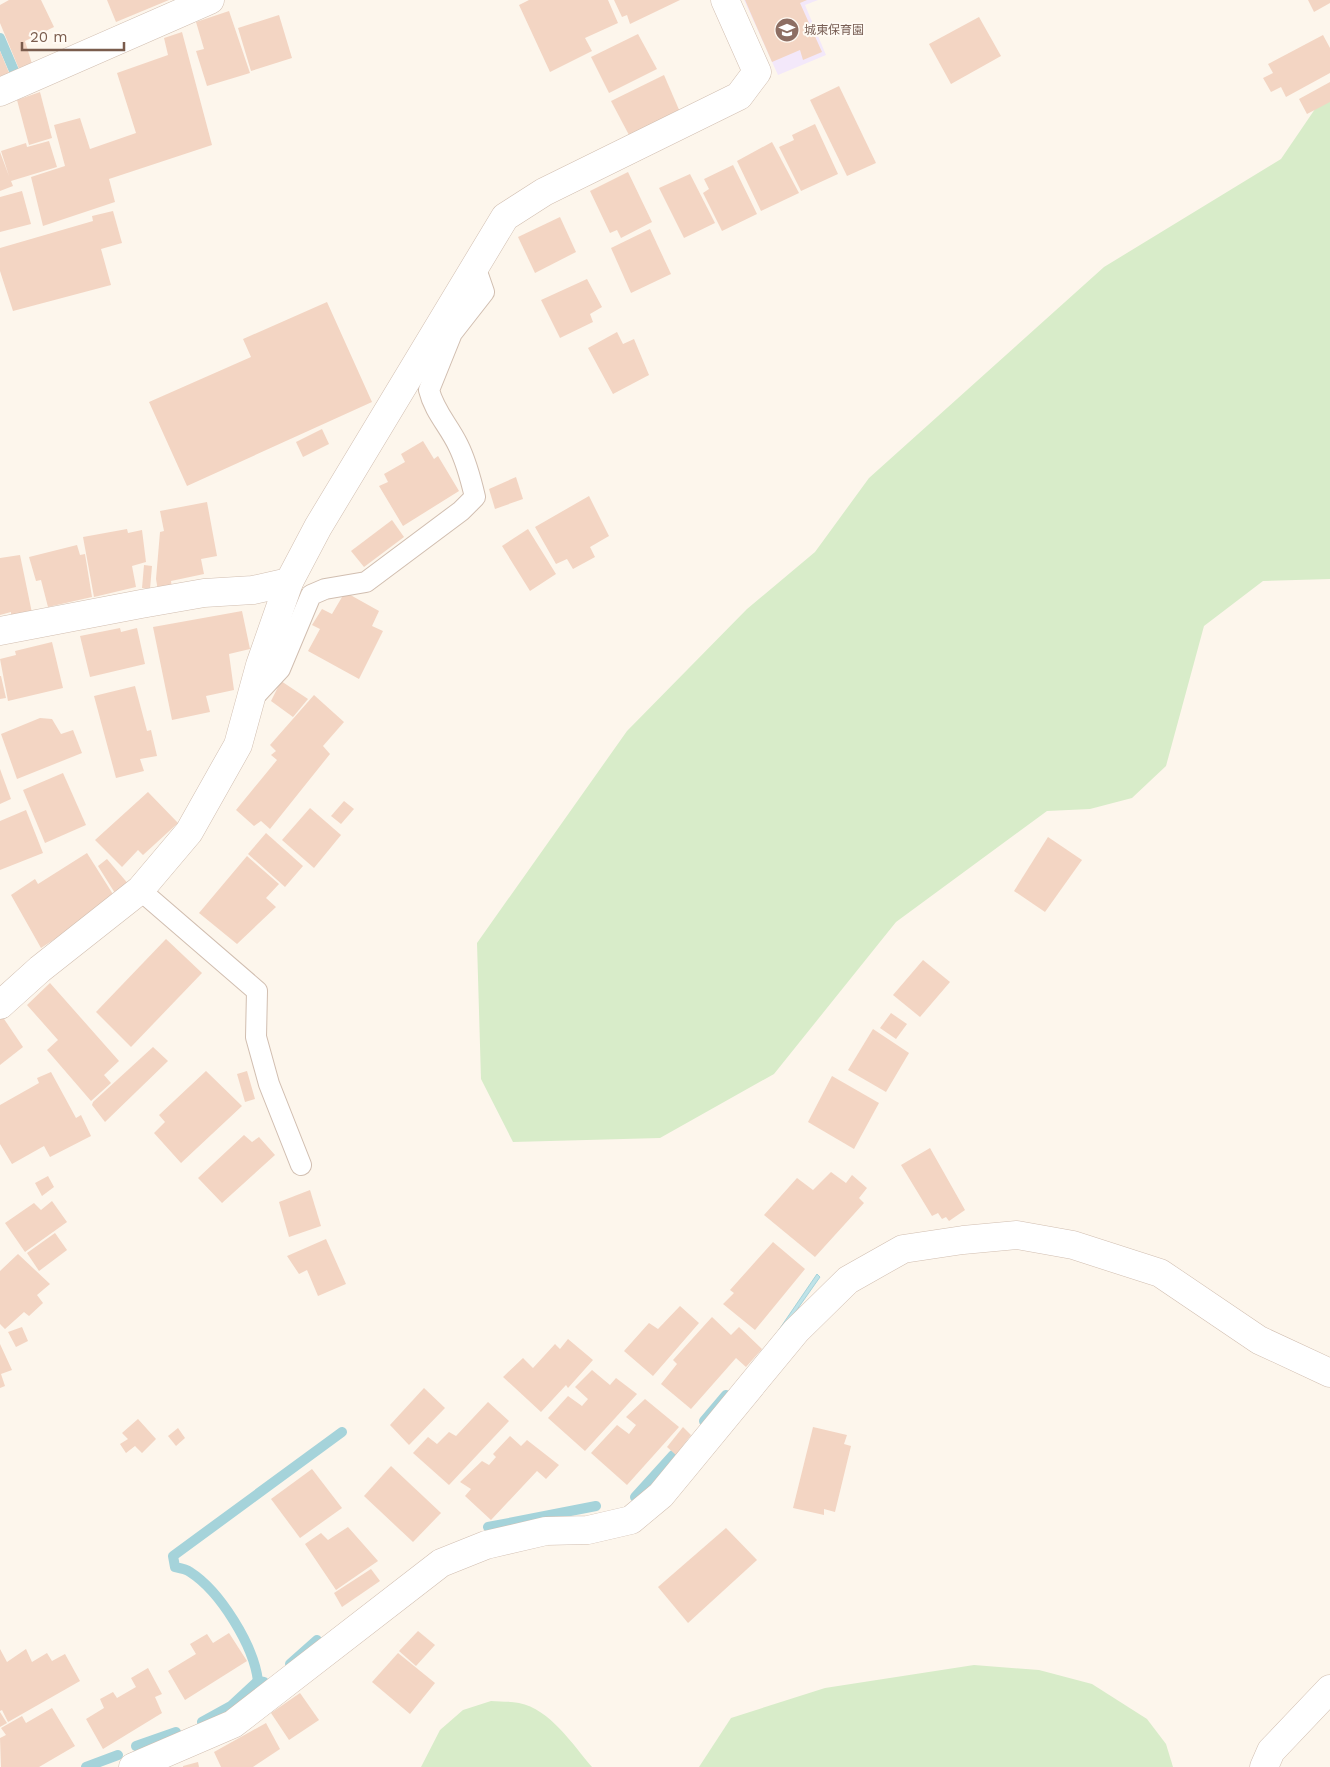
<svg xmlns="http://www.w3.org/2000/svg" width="1330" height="1767" font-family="'Work Sans','Noto Sans JP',sans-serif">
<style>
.education{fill:#f3e8fa}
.green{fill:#d8ecc9}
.water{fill:#bfe3e8;stroke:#a5d3da}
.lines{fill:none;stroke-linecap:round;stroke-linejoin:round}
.stream{stroke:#a5d3da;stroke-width:10}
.building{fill:#f3d5c3}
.service-casing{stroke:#d1beb0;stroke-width:22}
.minor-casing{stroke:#d1beb0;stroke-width:29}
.service{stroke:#fff;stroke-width:20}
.minor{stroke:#fff;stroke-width:28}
.labels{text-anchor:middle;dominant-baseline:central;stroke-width:4;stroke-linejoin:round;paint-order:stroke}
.education-label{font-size:12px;fill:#785e54;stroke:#fffaf3;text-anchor:start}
</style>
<rect width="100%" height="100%" fill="#fdf6ec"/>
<path class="education" d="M744,0h74l-13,5 21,50 -48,20z"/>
<g class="green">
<path d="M1330,87v492l-67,2 -59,45 -38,140 -34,32 -42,11 -43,2 -151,111 -122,152 -114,64 -147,4 -32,-63 -4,-136 150,-212 120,-122 68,-57 54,-74 235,-211 177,-108z"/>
<path d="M974,1665l65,5 53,14 55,35 19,25 7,23h-474l32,-49 94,-30z"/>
<path d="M491,1701c9,1 19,0 28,2 31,6 54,42 73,64h-171l19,-37 23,-20z"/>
</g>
<path class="water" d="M817,1274l3,3 -43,61 -3,-1z"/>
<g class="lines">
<g class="stream">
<path d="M0,38l15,35"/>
<path d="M704,1421l22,-26"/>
<path d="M635,1497l38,-42"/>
<path d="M488,1527l108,-21"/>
<path d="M290,1664l27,-24"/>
<path d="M258,1681c-4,-35 -38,-90 -68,-109 -4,-3 -10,-4 -15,-5l-2,-11 169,-124"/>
<path d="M202,1722l29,-16 27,-25 6,1"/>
<path d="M136,1746l40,-14"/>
<path d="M86,1767l32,-12"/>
</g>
</g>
<g class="building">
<path d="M9,0h32l13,27 -29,14 7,23 -13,5 -19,-46v-18z"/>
<path d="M107,0h62l-53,22z"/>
<path d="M529,0h79l10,23 -33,15 7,13 -42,21 -31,-67z"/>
<path d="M614,0h66l-50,24 -3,-9 -5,2z"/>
<path d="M745,0h62l-7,3 22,49 -19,8 -3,-10 -28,12z"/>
<path d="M1308,0h22v3l-16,9z"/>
<path d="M229,11l21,62 -43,13 -11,-35 8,-2 -8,-27z"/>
<path d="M279,15l13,43 -41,13 -13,-43z"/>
<path d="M979,17l22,39 -50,28 -22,-40z"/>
<path d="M182,32l30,113 -103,34 6,23 -72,24 -12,-49 34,-11 -11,-41 26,-7 10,31 46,-16 -19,-60 51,-18 -4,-17z"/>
<path d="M638,34l19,35 -48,24 -18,-36z"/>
<path d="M1323,35l7,13v25l-44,24 -5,-10 -10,5 -8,-14 10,-5 -5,-9z"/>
<path d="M0,51l10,24 -10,3z"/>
<path d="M664,75l16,37 -51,23 -18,-34z"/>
<path d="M1330,82v20l-23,12 -8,-15z"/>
<path d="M839,86l37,77 -29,13 -37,-76z"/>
<path d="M40,92l12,46 -23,7 -12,-45z"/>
<path d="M815,124l23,50 -37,17 -22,-44 15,-7 -2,-5z"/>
<path d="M49,141l8,26 -46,14 2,5 -13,5v-39l9,24 -8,-25 25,-8 1,4z"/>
<path d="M772,142l27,51 -38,18 -24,-50z"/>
<path d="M733,165l24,49 -35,17 -19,-38 6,-4 -5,-10z"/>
<path d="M628,172l24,50 -31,16 -4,-8 -7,3 -20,-42z"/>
<path d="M690,174l25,49 -31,15 -25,-50z"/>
<path d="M22,191l9,33 -31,8v-35z"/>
<path d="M113,211l9,32 -21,6 10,36 -98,26 -13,-40v-23l93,-27 -1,-5z"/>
<path d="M560,217l16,35 -41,21 -17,-36z"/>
<path d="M650,229l21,45 -40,19 -20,-45z"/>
<path d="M587,279l15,28 -12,7 3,8 -33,16 -19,-38z"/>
<path d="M327,302l45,100 -185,84 -38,-84 102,-45 -8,-18z"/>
<path d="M617,332l6,12 11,-5 15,36 -36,19 -25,-46z"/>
<path d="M322,429l7,15 -26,13 -7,-15z"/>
<path d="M423,441l11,18 4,-3 21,35 -56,35 -24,-40 9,-4 -4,-8 21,-12 -4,-8z"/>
<path d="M516,477l7,22 -28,10 -6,-20z"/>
<path d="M589,496l20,40 -19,11 5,10 -22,12 -6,-10 -11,5 -21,-37z"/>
<path d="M207,502l10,54 -16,3 3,15 -33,7 1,7 -14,3 -2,-12 4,-47 4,-1 -4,-20z"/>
<path d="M392,520l12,17 -40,30 -13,-16z"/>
<path d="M127,529l1,4 14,-3 4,32 -14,4 4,21 -42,10 -11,-60z"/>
<path d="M528,529l28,45 -26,17 -28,-45z"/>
<path d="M77,545l3,10 5,-1 7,43 -44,10 -7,-27 -5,1 -7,-24z"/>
<path d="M20,555l12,58 -21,4v-5l-11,3v-57z"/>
<path d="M144,565l8,1 -2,23 -8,-1z"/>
<path d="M345,592l34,19 -7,15 11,5 -24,48 -51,-28 12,-22 -8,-4 10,-16 10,5z"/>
<path d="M242,611l8,38 -21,5 5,36 -28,6 4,16 -38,8 -19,-93z"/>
<path d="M120,628l1,4 16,-4 8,36 -55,13 -10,-41z"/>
<path d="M52,642l11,46 -55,13 -8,-42 16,-4 -1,-4z"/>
<path d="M0,676h1l5,22 -6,1z"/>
<path d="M281,681l27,18 -15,18 -22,-16z"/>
<path d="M135,686l12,45 4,-1 6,26 -17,3 4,12 -28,7 -22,-82z"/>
<path d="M314,695l30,27 -21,24 7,8 -60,75 -9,-8 -7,5 -18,-16 41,-50 -6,-5 5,-4 -6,-6z"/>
<path d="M40,718l12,1 9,15 12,-4 9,23 -65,26 -16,-45z"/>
<path d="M0,769l11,30 -11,5z"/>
<path d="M63,773l23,52 -41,18 -22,-53z"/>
<path d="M148,792l30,31 -35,32 -5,-5 -16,17 -27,-27z"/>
<path d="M344,801l10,8 -13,15 -10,-8z"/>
<path d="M310,808l31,27 -27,33 -32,-28z"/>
<path d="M26,810l17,43 -43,17v-49z"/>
<path d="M266,833l37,33 -18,21 -37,-33z"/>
<path d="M1048,837l34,23 -37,52 -31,-21z"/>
<path d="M87,853l29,46 -75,49 -30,-53 24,-16 3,5z"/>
<path d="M247,856l32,28 -13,14 10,9 -39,37 -38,-31z"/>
<path d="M107,859l23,27 -12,12 -20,-32z"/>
<path d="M166,939l36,34 -71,74 -35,-35z"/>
<path d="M923,960l27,22 -30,35 -27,-22z"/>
<path d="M50,983l69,78 -15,14 7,8 -20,18 -44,-51 11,-10 -31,-35z"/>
<path d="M891,1013l16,11 -11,15 -16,-11z"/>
<path d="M2,1016l21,31 -23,18v-48z"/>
<path d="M873,1029l36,24 -23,39 -38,-22z"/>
<path d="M153,1047l15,14 -63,61 -13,-17 1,-3z"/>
<path d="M206,1071l36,35 -61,57 -27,-30 11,-11 -6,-7z"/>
<path d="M247,1071l8,28 -10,3 -8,-28z"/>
<path d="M51,1072l25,46 5,-3 10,21 -41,21 -6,-11 -32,18 -12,-20v-39l39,-22 -2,-5z"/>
<path d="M832,1076l47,27 -25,46 -46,-27z"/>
<path d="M244,1135l8,7 7,-5 16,18 -53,48 -24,-25z"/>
<path d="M930,1148l35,62 -16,11 -3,-4 -4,2 -4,-6 -6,3 -31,-51z"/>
<path d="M831,1172l15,11 6,-8 15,13 -8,10 5,5 -49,54 -51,-42 33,-37 16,12z"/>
<path d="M48,1176l6,11 -12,9 -7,-13z"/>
<path d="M310,1190l11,36 -32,11 -10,-35z"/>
<path d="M52,1201l15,21 -42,30 -20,-29 29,-20 7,7z"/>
<path d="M55,1233l12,17 -28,21 -12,-18z"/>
<path d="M326,1239l20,45 -28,12 -11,-26 -8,4 -12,-18z"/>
<path d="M773,1242l32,27 -50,61 -32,-26 11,-11 -4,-3z"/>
<path d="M18,1254l32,30 -13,11 6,8 -14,13 -5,-4 -19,17 -5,-5v-53z"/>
<path d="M680,1306l19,17 -46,53 -29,-25 25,-28 9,6z"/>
<path d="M712,1317l19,18 8,-8 23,22 -16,18 -10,-9 -45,51 -30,-25 16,-20 -4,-4z"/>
<path d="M22,1327l6,14 -12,6 -8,-15z"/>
<path d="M568,1339l25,21 -25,28 -2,-3 -25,27 -38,-35 20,-19 10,10 22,-24 5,5z"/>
<path d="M0,1344l12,26 -11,4 4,12 -5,2z"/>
<path d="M592,1370l18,15 6,-7 21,16 -52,57 -37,-33 20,-22 14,10 6,-7 -13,-12z"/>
<path d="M424,1388l21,20 -36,37 -19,-20z"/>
<path d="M645,1399l34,28 -52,58 -36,-32 26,-28 12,9 7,-9 -10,-8z"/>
<path d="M488,1402l21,19 -60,64 -36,-32 15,-16 9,7 12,-12 7,4z"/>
<path d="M138,1419l18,20 -14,14 -7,-7 -9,7 -6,-9 8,-5 -6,-6z"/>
<path d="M683,1427l8,8 -15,20 -9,-8z"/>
<path d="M813,1427l34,8 -3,9 7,2 -16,66 -11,-3v6l-31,-7z"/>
<path d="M178,1428l7,10 -9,8 -8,-10z"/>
<path d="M510,1436l11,10 6,-6 32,25 -13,14 -9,-8 -46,49 -26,-24 6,-7 -11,-7 22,-21 7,4 7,-8 -3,-3z"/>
<path d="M391,1466l50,47 -28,29 -49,-46z"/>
<path d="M312,1469l30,39 -42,30 -29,-39z"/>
<path d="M348,1527l30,34 -42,29 -31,-46 16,-11 7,7z"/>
<path d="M726,1528l31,32 -69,63 -30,-36z"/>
<path d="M371,1569l9,12 -38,26 -8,-14z"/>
<path d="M418,1631l17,14 -19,21 -17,-15z"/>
<path d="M229,1633l18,28 -62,39 -17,-29 28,-17 -6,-10 17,-10 6,9z"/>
<path d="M0,1649l7,13 19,-13 6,13 15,-9 5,8 13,-7 15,27 -72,41 -6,-12 -2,1z"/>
<path d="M398,1653l37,30 -25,31 -38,-32z"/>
<path d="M148,1668l14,26 -7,3 7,16 -59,36 -17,-30 18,-11 -4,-9 13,-7 4,6 19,-11 -5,-9z"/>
<path d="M300,1693l19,27 -30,20 -18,-27z"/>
<path d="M52,1708l23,38 -36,21h-38l-1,-29 6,-3 -5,-7 21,-12 4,7z"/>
<path d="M0,1712l7,11 -7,4z"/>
<path d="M266,1723l14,26 -27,18h-32l-7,-15z"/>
<path d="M198,1762l1,5h-16v-1z"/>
</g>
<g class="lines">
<defs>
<g id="service">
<path d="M253,698l27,-29 31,-74 14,-6 41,-7 95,-71 14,-14c-4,-17 -9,-36 -17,-52 -9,-19 -24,-34 -29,-55l23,-57 32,-41 -9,-26"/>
<path d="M140,890l117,101 -1,46 13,47 32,81"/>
</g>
<g id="minor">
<path d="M0,92l210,-92"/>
<path d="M0,631l141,-27 63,-11 49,-3 36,-8 29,-55 187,-310 39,-25 195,-96 18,-24 -32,-72"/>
<path d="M0,1005l40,-36 100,-79 49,-58 49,-87 22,-80 29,-83"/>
<path d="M133,1767l100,-43 208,-161 45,-18 60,-14 42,-1 43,-10 30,-25 135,-164 52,-51 55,-31 60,-9 54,-5 56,10 87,28 99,67 71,33"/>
<path d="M1264,1767l7,-16 59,-62"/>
</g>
</defs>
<use href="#service" class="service-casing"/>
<use href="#minor" class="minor-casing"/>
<use href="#service" class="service"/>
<use href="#minor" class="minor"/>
</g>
<defs>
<symbol id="school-disc" viewBox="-11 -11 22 22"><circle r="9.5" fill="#8d6e63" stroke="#fffaf3"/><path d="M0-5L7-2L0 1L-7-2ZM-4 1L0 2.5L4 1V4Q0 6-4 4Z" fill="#fff"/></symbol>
</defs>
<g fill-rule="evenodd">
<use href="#school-disc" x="773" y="16" width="28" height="28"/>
</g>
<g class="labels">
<g class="education-label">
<text x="804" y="30">城東保育園</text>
</g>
</g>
<path d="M22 42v8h102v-8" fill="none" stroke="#7a5c4d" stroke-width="2.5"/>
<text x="30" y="42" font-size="15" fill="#7a5c4d" stroke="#fffaf3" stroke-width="4" paint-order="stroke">20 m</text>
</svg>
